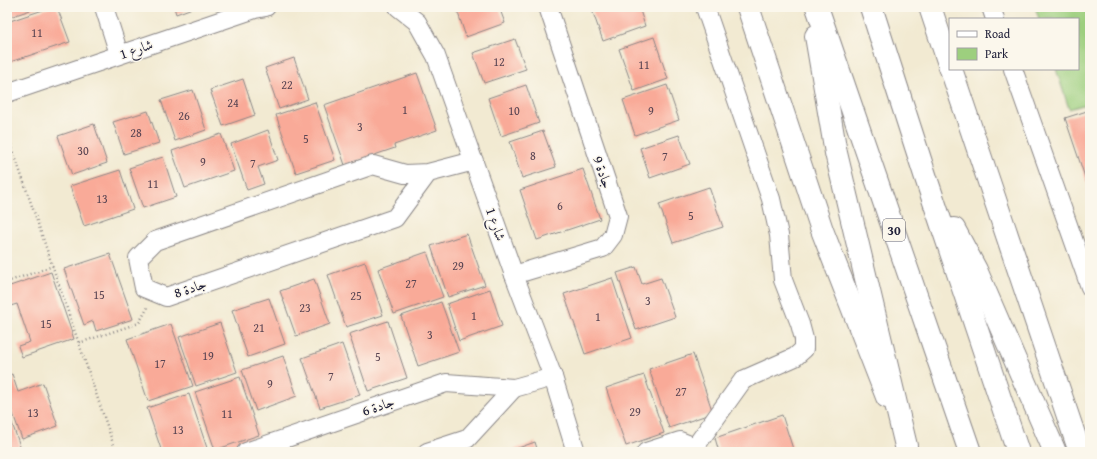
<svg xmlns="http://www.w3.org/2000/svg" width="1097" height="459" font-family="'Gentium Book Plus',Amiri,serif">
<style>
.green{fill:#9dcf7e;stroke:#60785c}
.building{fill:#f9aa98}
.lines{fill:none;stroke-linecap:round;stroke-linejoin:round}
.minor-casing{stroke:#8a8686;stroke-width:20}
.major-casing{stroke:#8a8686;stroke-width:24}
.highway-casing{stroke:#8a8686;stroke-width:24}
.path{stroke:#8a8686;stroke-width:2.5;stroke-dasharray:1 3;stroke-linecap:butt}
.minor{stroke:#fff;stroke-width:18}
.major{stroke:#fff;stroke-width:22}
.highway{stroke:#fff;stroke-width:22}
.labels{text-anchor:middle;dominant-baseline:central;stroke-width:3;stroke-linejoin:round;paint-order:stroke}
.number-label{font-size:12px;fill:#584452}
.shield{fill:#fbf7ec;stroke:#636270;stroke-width:1}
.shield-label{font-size:13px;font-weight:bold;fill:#22223b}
.street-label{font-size:14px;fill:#22223b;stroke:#fbf7ec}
</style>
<rect width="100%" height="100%" fill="#fbf7ec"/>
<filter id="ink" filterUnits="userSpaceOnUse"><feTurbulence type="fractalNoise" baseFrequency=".025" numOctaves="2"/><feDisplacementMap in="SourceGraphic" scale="8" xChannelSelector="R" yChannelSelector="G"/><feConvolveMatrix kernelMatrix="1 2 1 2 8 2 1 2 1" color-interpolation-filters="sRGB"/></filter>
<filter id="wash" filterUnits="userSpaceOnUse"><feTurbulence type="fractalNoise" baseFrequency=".012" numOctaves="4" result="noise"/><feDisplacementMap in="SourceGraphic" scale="16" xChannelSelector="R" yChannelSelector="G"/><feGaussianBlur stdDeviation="0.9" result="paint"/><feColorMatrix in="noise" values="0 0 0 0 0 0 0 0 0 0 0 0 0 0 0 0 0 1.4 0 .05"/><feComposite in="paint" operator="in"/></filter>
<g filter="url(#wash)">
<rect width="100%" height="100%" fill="#f2ead2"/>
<path class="green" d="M1035,7h55v96l-21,6 -13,-40h22v-50h-39z"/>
<g id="blocks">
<g class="building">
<path d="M7,7h32l-32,11z"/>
<path d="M52,7h5l13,35 -63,21v-41z"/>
<path d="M174,7h21l-19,7z"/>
<path d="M456,7h43l6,16 -39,14z"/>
<path d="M591,7h48l6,19 -42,15z"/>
<path d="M654,37l14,42 -34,12 -15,-42z"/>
<path d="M515,39l11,30 -42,14 -11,-30z"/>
<path d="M294,58l14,41 -29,10 -14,-41z"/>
<path d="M417,73l20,57 -43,15 1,3 -50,17 -21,-60z"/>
<path d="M243,79l12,36 -32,11 -13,-36z"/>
<path d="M526,85l13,38 -38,13 -13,-38z"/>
<path d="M667,85l12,35 -44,15 -12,-35z"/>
<path d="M193,90l13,40 -31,11 -14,-41z"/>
<path d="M315,102l20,58 -39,13 -20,-58z"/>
<path d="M1090,110v82l-25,-74z"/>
<path d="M148,111l11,32 -35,11 -11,-32z"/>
<path d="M94,124l13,39 -35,12 -14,-39z"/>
<path d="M268,130l10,30 -20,7 6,17 -17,6 -16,-46z"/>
<path d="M543,131l13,36 -34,11 -12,-36z"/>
<path d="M221,134l13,37 -49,17 -13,-37z"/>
<path d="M679,135l11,29 -40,14 -10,-30z"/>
<path d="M163,157l13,40 -33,11 -14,-40z"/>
<path d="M583,169l17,50 -63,21 -17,-50z"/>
<path d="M120,170l13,39 -49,17 -14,-40z"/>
<path d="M709,187l14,40 -50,16 -14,-39z"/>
<path d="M467,234l18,51 -37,12 -17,-51z"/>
<path d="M427,252l16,45 -49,17 -16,-45z"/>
<path d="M110,254l23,65 -37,12 -3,-10 -9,4 -20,-56z"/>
<path d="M365,262l18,53 -37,12 -18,-52z"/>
<path d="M636,267l6,17 19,-6 14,39 -39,13 -19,-57z"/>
<path d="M51,272l23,67 -52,18 -4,-11 12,-4 -13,-38 -10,3v-20z"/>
<path d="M612,278l20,60 -47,16 -21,-60z"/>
<path d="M314,279l16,45 -34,12 -16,-45z"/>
<path d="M490,289l12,37 -43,15 -12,-37z"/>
<path d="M269,298l16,46 -37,13 -16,-47z"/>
<path d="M441,302l18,50 -41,14 -17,-50z"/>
<path d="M388,321l19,57 -39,13 -19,-57z"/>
<path d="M220,323l17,49 -41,14 -17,-49z"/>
<path d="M171,324l22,62 -45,15 -21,-62z"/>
<path d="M342,344l18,51 -40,13 -18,-50z"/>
<path d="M693,354l20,59 -44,15 -20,-59z"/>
<path d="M283,356l14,40 -41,15 -14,-41z"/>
<path d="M12,374l6,18 25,-9 15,43 -36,13 -15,-42v-21z"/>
<path d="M644,375l20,58 -38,13 -20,-58z"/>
<path d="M240,377l19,58 -44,15 -20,-58z"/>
<path d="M189,394l19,57 -3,1h-43l-15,-44z"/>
<path d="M7,409l13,37 -13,4z"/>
<path d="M782,415l12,37h-75l-4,-14z"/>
<path d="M535,442l3,10h-31z"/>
</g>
</g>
</g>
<g filter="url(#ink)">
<use href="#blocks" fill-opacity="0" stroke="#8a8686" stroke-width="1"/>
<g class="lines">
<defs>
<g id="minor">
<path d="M104,7l15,47"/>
<path d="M398,7l19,15 19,34 78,219 39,102 23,75"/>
<path d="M991,7l4,12"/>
<path d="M1013,69l77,218"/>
<path d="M7,93l248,-84 11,-2"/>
<path d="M428,173l-33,45 -229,79 -22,-9 -6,-30 17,-17 218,-76 32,9 23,-1 46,-12"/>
<path d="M514,275l89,-27 10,-13 5,-19 -70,-209"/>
<path d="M695,447l48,-67 52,-23 9,-8v-10l-4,-15 -17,-44 -4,-45 -8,-36 -66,-192"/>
<path d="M246,452l200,-69 68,5 39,-11"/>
<path d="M427,452l40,-13 47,-51"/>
<path d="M646,452l34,-11 15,6 3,5"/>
</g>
<g id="major">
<path d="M748,7l74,223 65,167"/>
<path d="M930,7l20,60"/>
<path d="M951,69l129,383"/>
</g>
<g id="highway">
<path d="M817,7l153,445"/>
<path d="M871,7l55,171 92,274"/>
<path d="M816,36l20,117 70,293"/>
<path d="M954,229l22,41 79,182"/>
</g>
</defs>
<use href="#minor" class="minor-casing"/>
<use href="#major" class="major-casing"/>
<use href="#highway" class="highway-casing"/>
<g class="path">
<path d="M7,133l109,319"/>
<path d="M7,282l46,-16"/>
<path d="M79,343l60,-20 9,-16"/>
</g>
<use href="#minor" class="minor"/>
<use href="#major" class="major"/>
<use href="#highway" class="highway"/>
</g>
</g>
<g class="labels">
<g class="number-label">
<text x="37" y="32">11</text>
<text x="499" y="61">12</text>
<text x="644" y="64">11</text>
<text x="287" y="84">22</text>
<text x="233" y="102">24</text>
<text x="405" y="109">1</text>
<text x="514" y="110">10</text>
<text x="651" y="110">9</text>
<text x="184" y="115">26</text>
<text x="360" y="126">3</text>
<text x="136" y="132">28</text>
<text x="306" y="138">5</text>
<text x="83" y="150">30</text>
<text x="533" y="155">8</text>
<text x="665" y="156">7</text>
<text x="203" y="161">9</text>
<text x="253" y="163">7</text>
<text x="153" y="183">11</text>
<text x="102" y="198">13</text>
<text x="560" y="205">6</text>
<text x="691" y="215">5</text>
<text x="458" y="265">29</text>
<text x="411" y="283">27</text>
<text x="99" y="294">15</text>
<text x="356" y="295">25</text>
<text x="648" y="300">3</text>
<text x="305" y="307">23</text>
<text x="474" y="315">1</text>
<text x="598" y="316">1</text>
<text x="46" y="323">15</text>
<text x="259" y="327">21</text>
<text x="430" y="334">3</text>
<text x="208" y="355">19</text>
<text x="378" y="356">5</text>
<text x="160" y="363">17</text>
<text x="331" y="376">7</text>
<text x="270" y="383">9</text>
<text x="681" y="391">27</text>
<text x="635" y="411">29</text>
<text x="33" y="412">13</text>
<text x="227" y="413">11</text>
<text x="178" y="429">13</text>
</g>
<rect class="shield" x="883" y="219" width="22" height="22" rx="3"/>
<g class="shield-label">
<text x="894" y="230">30</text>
</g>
<g class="street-label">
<text transform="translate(136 49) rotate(-19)">شارع 1</text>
<text transform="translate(603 172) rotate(71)">جادة 9</text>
<text transform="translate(496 224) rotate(71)">شارع 1</text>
<text transform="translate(190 288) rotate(-19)">جادة 8</text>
<text transform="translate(378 406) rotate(-19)">جادة 6</text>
</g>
</g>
<rect width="1097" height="459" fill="none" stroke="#fbf7ec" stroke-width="24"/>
<rect x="949" y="18" width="130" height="52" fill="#fbf7ec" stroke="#a4a2a5"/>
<rect x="957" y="31" width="20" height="6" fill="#ffffff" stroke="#a4a2a5"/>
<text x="985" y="38" font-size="12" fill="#22223b">Road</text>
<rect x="957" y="48" width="20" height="12" fill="#9dcf7e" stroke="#a4a2a5"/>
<text x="985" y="58" font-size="12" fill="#22223b">Park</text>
</svg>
